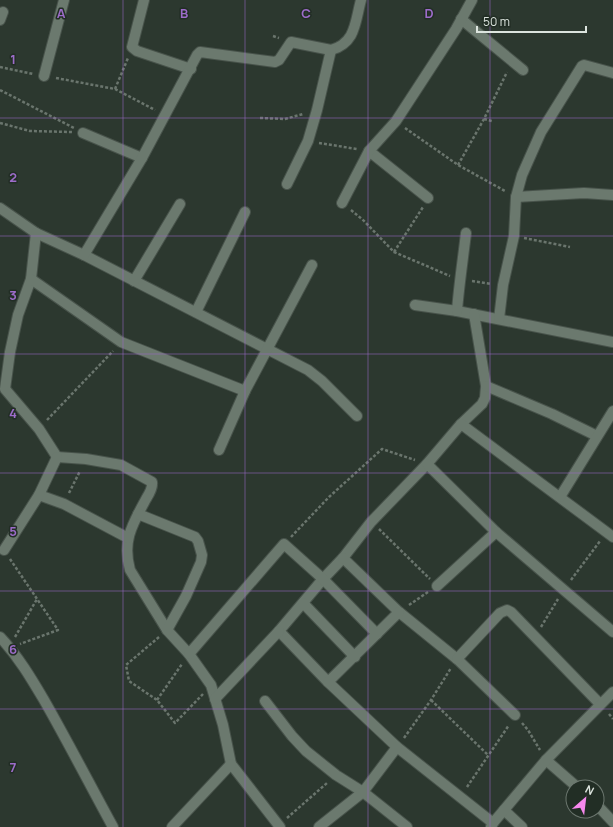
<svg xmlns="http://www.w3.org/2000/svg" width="613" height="827" font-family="Manrope,sans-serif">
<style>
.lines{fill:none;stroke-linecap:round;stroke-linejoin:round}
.minor-casing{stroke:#48534b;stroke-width:12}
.path{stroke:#6a756d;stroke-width:2.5;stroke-dasharray:3 2;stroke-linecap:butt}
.minor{stroke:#6b796e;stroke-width:10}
.grid{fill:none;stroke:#9d6cca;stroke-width:1;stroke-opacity:0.55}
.grid-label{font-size:13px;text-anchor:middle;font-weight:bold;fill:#9d6cca;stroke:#222e25;stroke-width:3;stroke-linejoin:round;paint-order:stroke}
</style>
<rect width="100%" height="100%" fill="#2c382f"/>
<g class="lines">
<defs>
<g id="minor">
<path d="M144,0l-12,47 5,4 54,18"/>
<path d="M461,19l62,51"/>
<path d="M0,20l3,-8"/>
<path d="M331,50c25,-7 24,-28 30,-50"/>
<path d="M44,76l20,-76"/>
<path d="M83,133l59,25"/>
<path d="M369,151l59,47"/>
<path d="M516,197l68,-4 29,2"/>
<path d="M342,203l27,-52 27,-30 60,-92 16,-29"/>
<path d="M0,208l36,25 48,22 224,115 14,11 35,35"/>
<path d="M36,233l-5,46 -13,36 -8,37 -5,37 34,40 18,28"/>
<path d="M84,255l58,-97 55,-103 3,-3 75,10 4,-2 12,-18 40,8 -14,60 -9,31 -21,43"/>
<path d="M31,279l90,63 124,49"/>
<path d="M134,281l46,-77"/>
<path d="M415,305l42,6 156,31"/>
<path d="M457,311c2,-26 6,-52 9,-78"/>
<path d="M196,312l49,-100"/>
<path d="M474,314l12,72 -1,12 -3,6 -21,20 -34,40 -56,58 -28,36 -20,21 -44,52 49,51 69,65 96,76"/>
<path d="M499,319l4,-34 11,-49 2,-39 6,-22 19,-43 41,-66 2,-1 29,8"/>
<path d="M486,386l66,28 45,22"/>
<path d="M461,424l152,113"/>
<path d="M219,450l26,-59 67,-126"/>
<path d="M57,457l29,2 35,6 31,17c1,6 -3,12 -6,17 -14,26 -24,42 -16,71l37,60 22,24 22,31 12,40 8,39 49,63"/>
<path d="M427,464l69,68 117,100"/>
<path d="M39,495l25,9 64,34"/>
<path d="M560,497l53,-86"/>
<path d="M138,514l57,23 3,4 4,14 -1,7 -15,34 -19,34"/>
<path d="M4,550l35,-55 18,-38"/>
<path d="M343,558l56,54 58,47 58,56"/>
<path d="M437,586l59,-54"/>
<path d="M303,603l52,54"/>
<path d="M0,637c18,19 31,41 44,63 24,42 46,85 69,127"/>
<path d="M189,654l95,-110 39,35 54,55"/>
<path d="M457,659l43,-46 7,-3 4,2 89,92"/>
<path d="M328,682l71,-70"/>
<path d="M215,699l64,-68"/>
<path d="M265,701l27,35 14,15 30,24 27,17 44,35"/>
<path d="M546,760l31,27"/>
<path d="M597,805l16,17"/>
<path d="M504,810l18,17"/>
<path d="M172,827l59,-63"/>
<path d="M319,827l44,-35 34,-45"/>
<path d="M491,827l2,-4 53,-63 67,-68"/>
</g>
</defs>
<use href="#minor" class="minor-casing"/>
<g class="path">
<path d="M273,36l6,2"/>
<path d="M0,67l33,7"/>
<path d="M56,78l59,11 40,21"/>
<path d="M115,89l13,-31"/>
<path d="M0,90l74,38"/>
<path d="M260,118l25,1 18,-5"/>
<path d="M484,119l8,2"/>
<path d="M0,123l30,8 42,1"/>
<path d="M405,128l53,37 47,26"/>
<path d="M319,143l38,6"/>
<path d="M458,165l26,-46 23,-47"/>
<path d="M351,210l12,10 31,32 56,24"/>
<path d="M524,238l46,9"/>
<path d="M394,252l29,-45"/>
<path d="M472,281l19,3"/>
<path d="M47,420l66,-69"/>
<path d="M69,493l11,-22"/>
<path d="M379,529l51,50"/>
<path d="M291,537l38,-40 53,-48 33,11"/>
<path d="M10,559l48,71 -38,14"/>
<path d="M571,580l29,-39"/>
<path d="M409,605l19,-13"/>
<path d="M541,627l17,-28"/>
<path d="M15,637l22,-38"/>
<path d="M159,637l-33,28 3,16 28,19 18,23 28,-29"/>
<path d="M157,700l25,-36"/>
<path d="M431,700l57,55"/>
<path d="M609,714l4,5"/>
<path d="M522,723l6,7 12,20"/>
<path d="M404,738l27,-38 20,-32"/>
<path d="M467,787l42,-62"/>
<path d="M287,818l40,-35"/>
</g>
<use href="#minor" class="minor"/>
</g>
<path class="grid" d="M123,0v827M245,0v827M368,0v827M490,0v827M0,118h613M0,236h613M0,354h613M0,473h613M0,591h613M0,709h613"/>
<g class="grid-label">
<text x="61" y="18">A</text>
<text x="184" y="18">B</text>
<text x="306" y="18">C</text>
<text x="429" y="18">D</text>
<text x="13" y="64">1</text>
<text x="13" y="182">2</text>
<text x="13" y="300">3</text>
<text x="13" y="418">4</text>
<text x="13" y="536">5</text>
<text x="13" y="654">6</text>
<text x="13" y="772">7</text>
</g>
<g transform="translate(585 799) rotate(28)"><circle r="19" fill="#222e25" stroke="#6c776f"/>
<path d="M0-3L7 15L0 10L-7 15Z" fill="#f688ed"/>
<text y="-6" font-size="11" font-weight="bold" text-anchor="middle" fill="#dce4de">N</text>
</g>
<path d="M477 26v6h109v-6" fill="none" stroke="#dce4de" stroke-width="2"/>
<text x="483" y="26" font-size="12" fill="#dce4de" stroke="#222e25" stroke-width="3" paint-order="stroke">50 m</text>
</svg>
